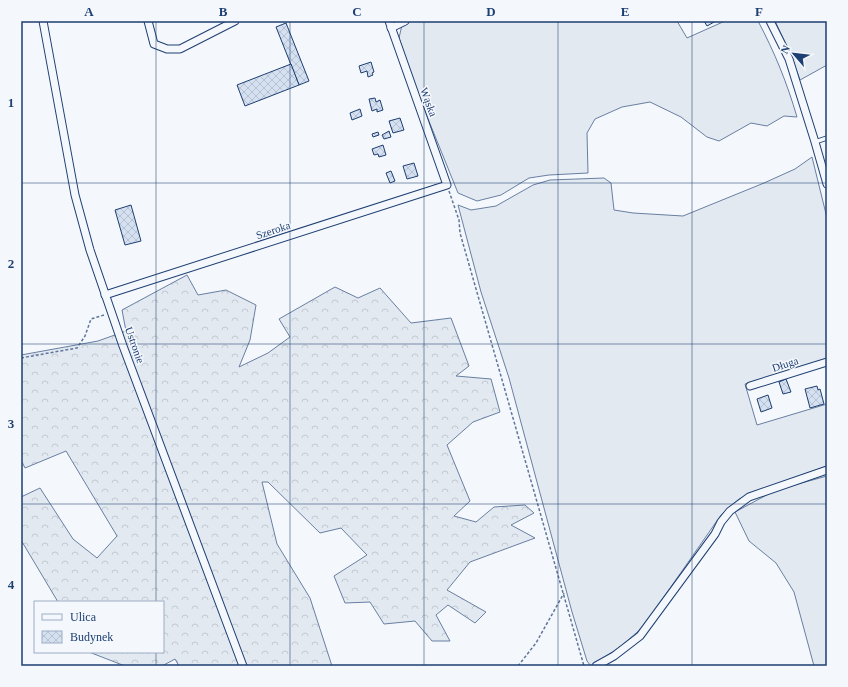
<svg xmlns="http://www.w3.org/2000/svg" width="848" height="687" font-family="Georgia,serif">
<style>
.grass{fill:#e3e9f0;stroke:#687fa3}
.forest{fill:url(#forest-crowns);stroke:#687fa3}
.building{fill:url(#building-cross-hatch);stroke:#1d3f73}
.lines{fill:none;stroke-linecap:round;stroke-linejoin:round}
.lane-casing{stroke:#1d3f73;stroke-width:5.5}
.street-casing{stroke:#1d3f73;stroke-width:9}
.path{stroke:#5e769c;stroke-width:1.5;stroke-dasharray:3 2;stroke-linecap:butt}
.lane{stroke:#f4f7fb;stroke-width:3.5}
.street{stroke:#f4f7fb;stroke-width:7}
.grid{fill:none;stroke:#1d3f73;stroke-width:1;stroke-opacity:0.55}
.labels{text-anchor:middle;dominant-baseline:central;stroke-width:3;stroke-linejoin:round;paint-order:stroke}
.street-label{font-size:11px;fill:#1d3f73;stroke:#f4f7fb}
.neatline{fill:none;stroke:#1d3f73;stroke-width:1.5}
.grid-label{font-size:13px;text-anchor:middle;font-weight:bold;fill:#1d3f73}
</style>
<defs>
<pattern id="forest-crowns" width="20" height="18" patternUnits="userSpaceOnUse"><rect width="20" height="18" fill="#e3e9f0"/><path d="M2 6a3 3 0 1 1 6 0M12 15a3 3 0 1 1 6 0" fill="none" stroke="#c2c9d1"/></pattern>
<pattern id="building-cross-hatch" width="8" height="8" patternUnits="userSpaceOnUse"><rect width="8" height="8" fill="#d5e0f0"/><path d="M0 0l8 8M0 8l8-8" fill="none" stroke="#b6c1d1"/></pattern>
</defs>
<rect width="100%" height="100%" fill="#f4f7fb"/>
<g class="grass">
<path d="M412,21h265l10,17 38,-17h33c17,32 29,62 39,96l-13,-1 -17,10 -16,-3 -32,18 -12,-4 -26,-20 -31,-15 -28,5 -27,12 -8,14 1,40 -39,2 -20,3 -28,17 -24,6 -19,-8 -42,-104 -17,-51 3,-13z"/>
<path d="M775,21h52v44l-27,15 -9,-25z"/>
<path d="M812,157l15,61v141l-82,25 12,41 70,-21v62l-62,22 -26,11 -18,16 -78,112 -23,20 -29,19 -4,-5 -15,-49 -63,-234 -28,-86 -23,-87 13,5 25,-4 37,-21 17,-5 54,-2 7,5 3,27 19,3 50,3 81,-33 31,-14z"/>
<path d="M827,476v190h-13l-20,-74 -18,-29 -27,-22 -14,-29 41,-22z"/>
</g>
<path class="forest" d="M187,275l11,20 28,-5 30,15 -6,35 -11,27 29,-14 22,-16 -11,-18 56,-32 23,11 22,-10 31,35 40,-5 18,48 -13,10 35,3 9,33 -27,10 -26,23 23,56 -16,15 22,6 18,-15 31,-2 9,8 -23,12 24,13 -65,24 -23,28 39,22 -11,11 -27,-18 -12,10 14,26h-18l-17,-20 -31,3 -14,-22 -25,1 -11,-27 33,-21 -26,-27 -21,5 -52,-51h-6l15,62 33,54 22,68h-153l-4,-7 -13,7h-37l-36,-14h74v-50h-105l-37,-62v-43l19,-9 33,51 24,19 20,-22 -51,-85 -41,17 -4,-8v-105l77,-14 28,-10 -4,-21z"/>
<g class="building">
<path d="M704,21h12l-9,5z"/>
<path d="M286,23l23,58 -10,4 -23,-58z"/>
<path d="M371,62l3,10 -2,1 1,2 -5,2 -1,-6 -6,2 -2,-7z"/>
<path d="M291,64l8,21 -54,21 -8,-21z"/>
<path d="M375,98l1,4 4,-2 3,10 -6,2v-3l-5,2 -3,-12z"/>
<path d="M360,109l2,7 -10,4 -2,-7z"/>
<path d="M400,118l4,12 -11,3 -4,-12z"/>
<path d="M389,131l2,6 -7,2 -2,-4z"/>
<path d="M378,132l1,3 -6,2 -1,-3z"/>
<path d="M383,145l3,10 -7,2 -1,-3 -4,1 -2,-6z"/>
<path d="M414,163l4,13 -11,3 -4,-13z"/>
<path d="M391,171l4,10 -5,2 -4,-10z"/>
<path d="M131,205l10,36 -16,4 -10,-35z"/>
<path d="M786,379l5,13 -8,2 -4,-12z"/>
<path d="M817,386l1,4 2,-1 4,15 -14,4 -5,-19z"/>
<path d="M768,395l4,13 -11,4 -4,-13z"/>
</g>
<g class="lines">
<defs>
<path id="lane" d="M815,142l12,-4"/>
<g id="street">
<path d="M43,21l32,174 15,55 33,96 120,320"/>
<path d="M148,21l6,23 13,5h13l55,-28"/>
<path d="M770,21l19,38 26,83 12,42"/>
<path d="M391,28l14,-7"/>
<path d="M105,295l342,-110 -58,-164"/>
<path d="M750,386l77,-24"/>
<path d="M596,666l18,-10 26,-20 75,-102 6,-12 9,-11 19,-14 78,-27"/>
</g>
</defs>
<use href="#lane" class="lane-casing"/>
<use href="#street" class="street-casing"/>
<g class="path">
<path d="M449,191l10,29 1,13 124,433"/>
<path d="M21,358l56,-10 8,-12 6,-17 13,-4"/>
<path d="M518,666l18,-23 28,-50"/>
</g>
<use href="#lane" class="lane"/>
<use href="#street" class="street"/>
</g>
<path class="grid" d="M156,21v581M290,21v645M424,21v645M558,21v645M692,21v645M21,183h806M21,344h806M21,504h806M156,652v14"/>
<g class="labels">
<g class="street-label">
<text transform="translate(429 102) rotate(70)">Wąska</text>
<text transform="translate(273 230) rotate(-18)">Szeroka</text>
<text transform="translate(135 345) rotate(70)">Ustronie</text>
<text transform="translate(785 364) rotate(-18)">Długa</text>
</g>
</g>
<rect width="848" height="687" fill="none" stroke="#f4f7fb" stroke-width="44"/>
<rect x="34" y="601" width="130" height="52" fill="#f4f7fb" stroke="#9eadc5"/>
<rect x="42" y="614" width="20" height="6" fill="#f4f7fb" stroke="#9eadc5"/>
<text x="70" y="621" font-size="12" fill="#1d3f73">Ulica</text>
<rect x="42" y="631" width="20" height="12" fill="url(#building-cross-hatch)" stroke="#9eadc5"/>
<text x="70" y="641" font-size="12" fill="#1d3f73">Budynek</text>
<g transform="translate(794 54) rotate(298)" stroke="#f4f7fb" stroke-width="3" paint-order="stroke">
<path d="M0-3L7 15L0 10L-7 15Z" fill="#1d3f73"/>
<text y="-6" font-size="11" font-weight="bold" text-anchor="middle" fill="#1d3f73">N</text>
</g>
<rect x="22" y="22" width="804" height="643" class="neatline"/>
<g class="grid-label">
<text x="89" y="16">A</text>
<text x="223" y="16">B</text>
<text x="357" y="16">C</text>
<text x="491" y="16">D</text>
<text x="625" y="16">E</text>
<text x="759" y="16">F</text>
<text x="11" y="107">1</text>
<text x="11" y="268">2</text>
<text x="11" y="428">3</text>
<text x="11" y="589">4</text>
</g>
</svg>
